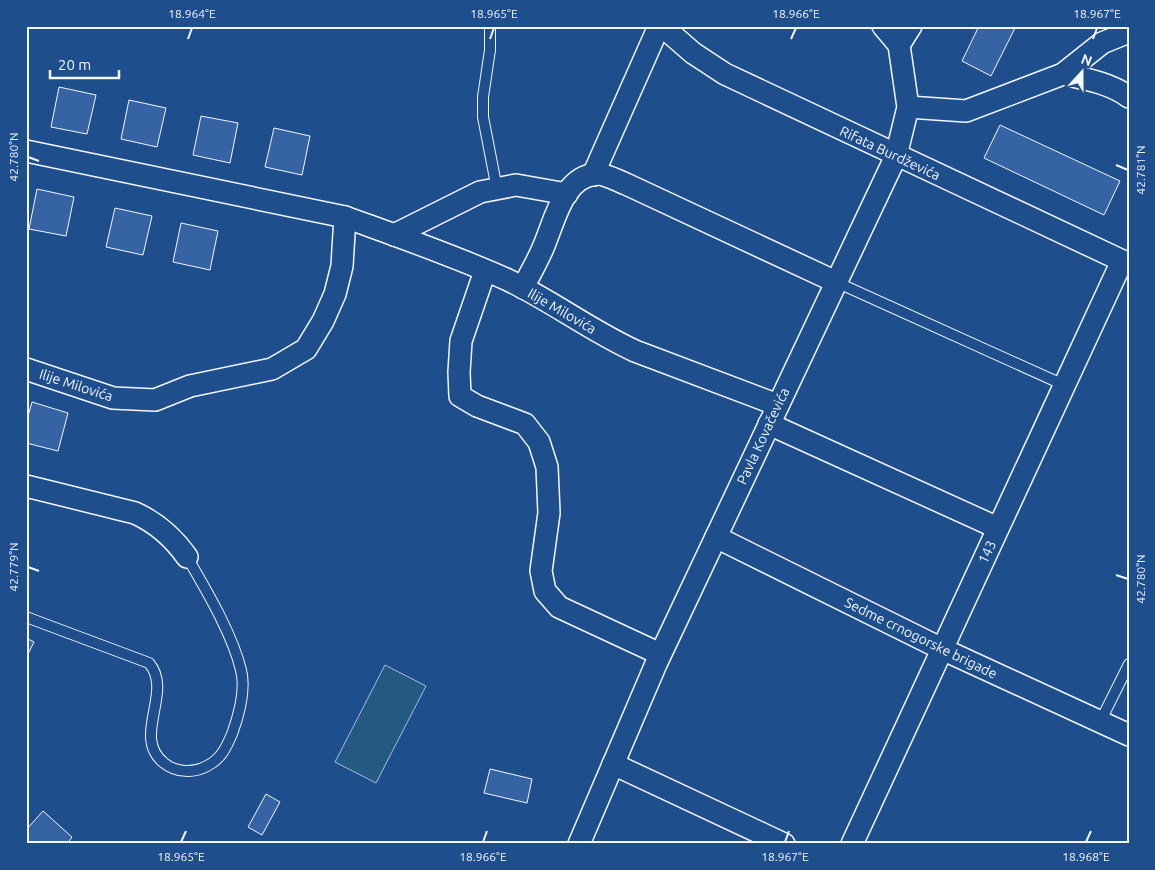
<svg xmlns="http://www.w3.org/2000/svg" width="1155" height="870" font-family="Ubuntu,sans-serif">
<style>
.green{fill:#245a82;stroke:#a8bbd7}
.building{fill:#3563a3;stroke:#f2f6ff}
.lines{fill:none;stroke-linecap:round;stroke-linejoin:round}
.lane-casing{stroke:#f2f6ff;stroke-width:12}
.street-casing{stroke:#f2f6ff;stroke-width:24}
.lane{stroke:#1f4e8c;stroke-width:10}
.street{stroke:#1f4e8c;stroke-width:21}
.ticks{fill:none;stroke:#f2f6ff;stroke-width:2}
.labels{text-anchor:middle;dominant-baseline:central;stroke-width:4;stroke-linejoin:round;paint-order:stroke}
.street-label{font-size:14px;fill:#f2f6ff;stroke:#1f4e8c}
.neatline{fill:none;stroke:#f2f6ff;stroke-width:2}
.ticks-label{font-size:12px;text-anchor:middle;fill:#f2f6ff}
</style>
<rect width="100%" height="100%" fill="#1f4e8c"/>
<path class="green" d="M385,665l41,21 -50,97 -41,-21z"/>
<g class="building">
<path d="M979,26h37l-25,50 -29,-15z"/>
<path d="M59,87l37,8 -9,39 -36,-7z"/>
<path d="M129,100l37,8 -9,39 -36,-8z"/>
<path d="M201,116l37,7 -8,40 -37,-8z"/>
<path d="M1000,125l120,56 -16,34 -120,-57z"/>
<path d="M274,128l36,8 -8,39 -37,-8z"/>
<path d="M37,189l37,8 -8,39 -37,-7z"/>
<path d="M115,208l37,8 -9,39 -37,-8z"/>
<path d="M181,223l37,8 -8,39 -37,-8z"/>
<path d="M32,402l36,11 -10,38 -32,-8v-20z"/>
<path d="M26,638l8,4 -7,14h-1z"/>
<path d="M490,769l42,10 -5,24 -43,-10z"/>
<path d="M266,794l14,8 -18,33 -14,-8z"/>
<path d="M43,811l29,26 -5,7h-41v-14z"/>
</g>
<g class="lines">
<defs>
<g id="lane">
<path d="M490,26v24l-7,47v20l14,72"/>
<path d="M836,282l228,103"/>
<path d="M26,617l123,46c25,29 -18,74 15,100 12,10 30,10 43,3 14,-7 19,-18 25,-32 7,-19 14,-44 9,-64 -9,-37 -35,-80 -54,-113"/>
<path d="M1100,722l29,-58"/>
</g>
<g id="street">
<path d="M662,26l31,27 32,21 404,190"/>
<path d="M899,45l12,-19"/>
<path d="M1063,74c23,5 47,9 66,23"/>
<path d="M908,107l58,4 97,-37 39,-31 27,-11"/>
<path d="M26,151l319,66 -3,49 -7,28 -12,27 -17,28 -34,20 -82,17 -35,14 -42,-2 -87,-29"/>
<path d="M593,175l66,-149"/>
<path d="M345,217c55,20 110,39 163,63 44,21 83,51 127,71l143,54"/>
<path d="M394,235l86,-43 36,-7 51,9"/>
<path d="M485,271l-24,70 -2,31 1,24 17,10 48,18 14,18 8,25 2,46 -8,58 4,20 14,16 101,47"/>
<path d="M523,288c7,-15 16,-29 22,-45 10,-24 19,-67 52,-69 9,0 21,7 29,10l210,98"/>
<path d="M769,424l229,104"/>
<path d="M26,486l109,27c22,10 38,24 52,44"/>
<path d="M716,537l226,112 187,86"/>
<path d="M613,764l171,80"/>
<path d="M579,844l77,-180 240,-508 12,-49 -9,-62 -16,-19"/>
<path d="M852,844l270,-583"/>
</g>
</defs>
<use href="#lane" class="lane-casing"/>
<use href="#street" class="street-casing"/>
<use href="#lane" class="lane"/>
<use href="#street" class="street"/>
</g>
<path class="ticks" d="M188,39l4,-11M490,39l4,-11M791,39l5,-11M1093,39l4,-11M28,157l11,4M1116,165l12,5M28,567l11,4M1116,575l12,4M181,842l5,-11M483,842l4,-11M785,842l4,-11M1086,842l5,-11"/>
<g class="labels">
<g class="street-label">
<text transform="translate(890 153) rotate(25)">Rifata Burdževića</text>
<text transform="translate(562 311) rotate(30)">Ilije Milovića</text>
<text transform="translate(76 385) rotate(18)">Ilije Milovića</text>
<text transform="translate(763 436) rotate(-65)">Pavla Kovačevića</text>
<text transform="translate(987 552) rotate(-65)">143</text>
<text transform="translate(921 638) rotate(26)">Sedme crnogorske brigade</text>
</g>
</g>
<rect width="1155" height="870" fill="none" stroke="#1f4e8c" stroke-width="55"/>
<g transform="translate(1082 72) rotate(21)" stroke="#1f4e8c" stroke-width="4" paint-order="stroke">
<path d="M0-4L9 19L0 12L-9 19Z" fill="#f2f6ff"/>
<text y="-8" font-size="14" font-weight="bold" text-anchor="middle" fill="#f2f6ff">N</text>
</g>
<path d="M50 70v8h69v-8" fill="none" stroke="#f2f6ff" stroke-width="2.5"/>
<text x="58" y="70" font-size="15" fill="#f2f6ff" stroke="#1f4e8c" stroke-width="4" paint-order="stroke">20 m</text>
<rect x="28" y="28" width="1100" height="814" class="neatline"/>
<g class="ticks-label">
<text x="192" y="18">18.964°E</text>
<text x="494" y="18">18.965°E</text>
<text x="796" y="18">18.966°E</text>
<text x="1097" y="18">18.967°E</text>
<text transform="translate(14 157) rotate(-90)" y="4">42.780°N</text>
<text transform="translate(1141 170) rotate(-90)" y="4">42.781°N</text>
<text transform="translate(14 567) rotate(-90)" y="4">42.779°N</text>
<text transform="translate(1141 579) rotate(-90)" y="4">42.780°N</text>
<text x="181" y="861">18.965°E</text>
<text x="483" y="861">18.966°E</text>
<text x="785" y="861">18.967°E</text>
<text x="1086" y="861">18.968°E</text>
</g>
</svg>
